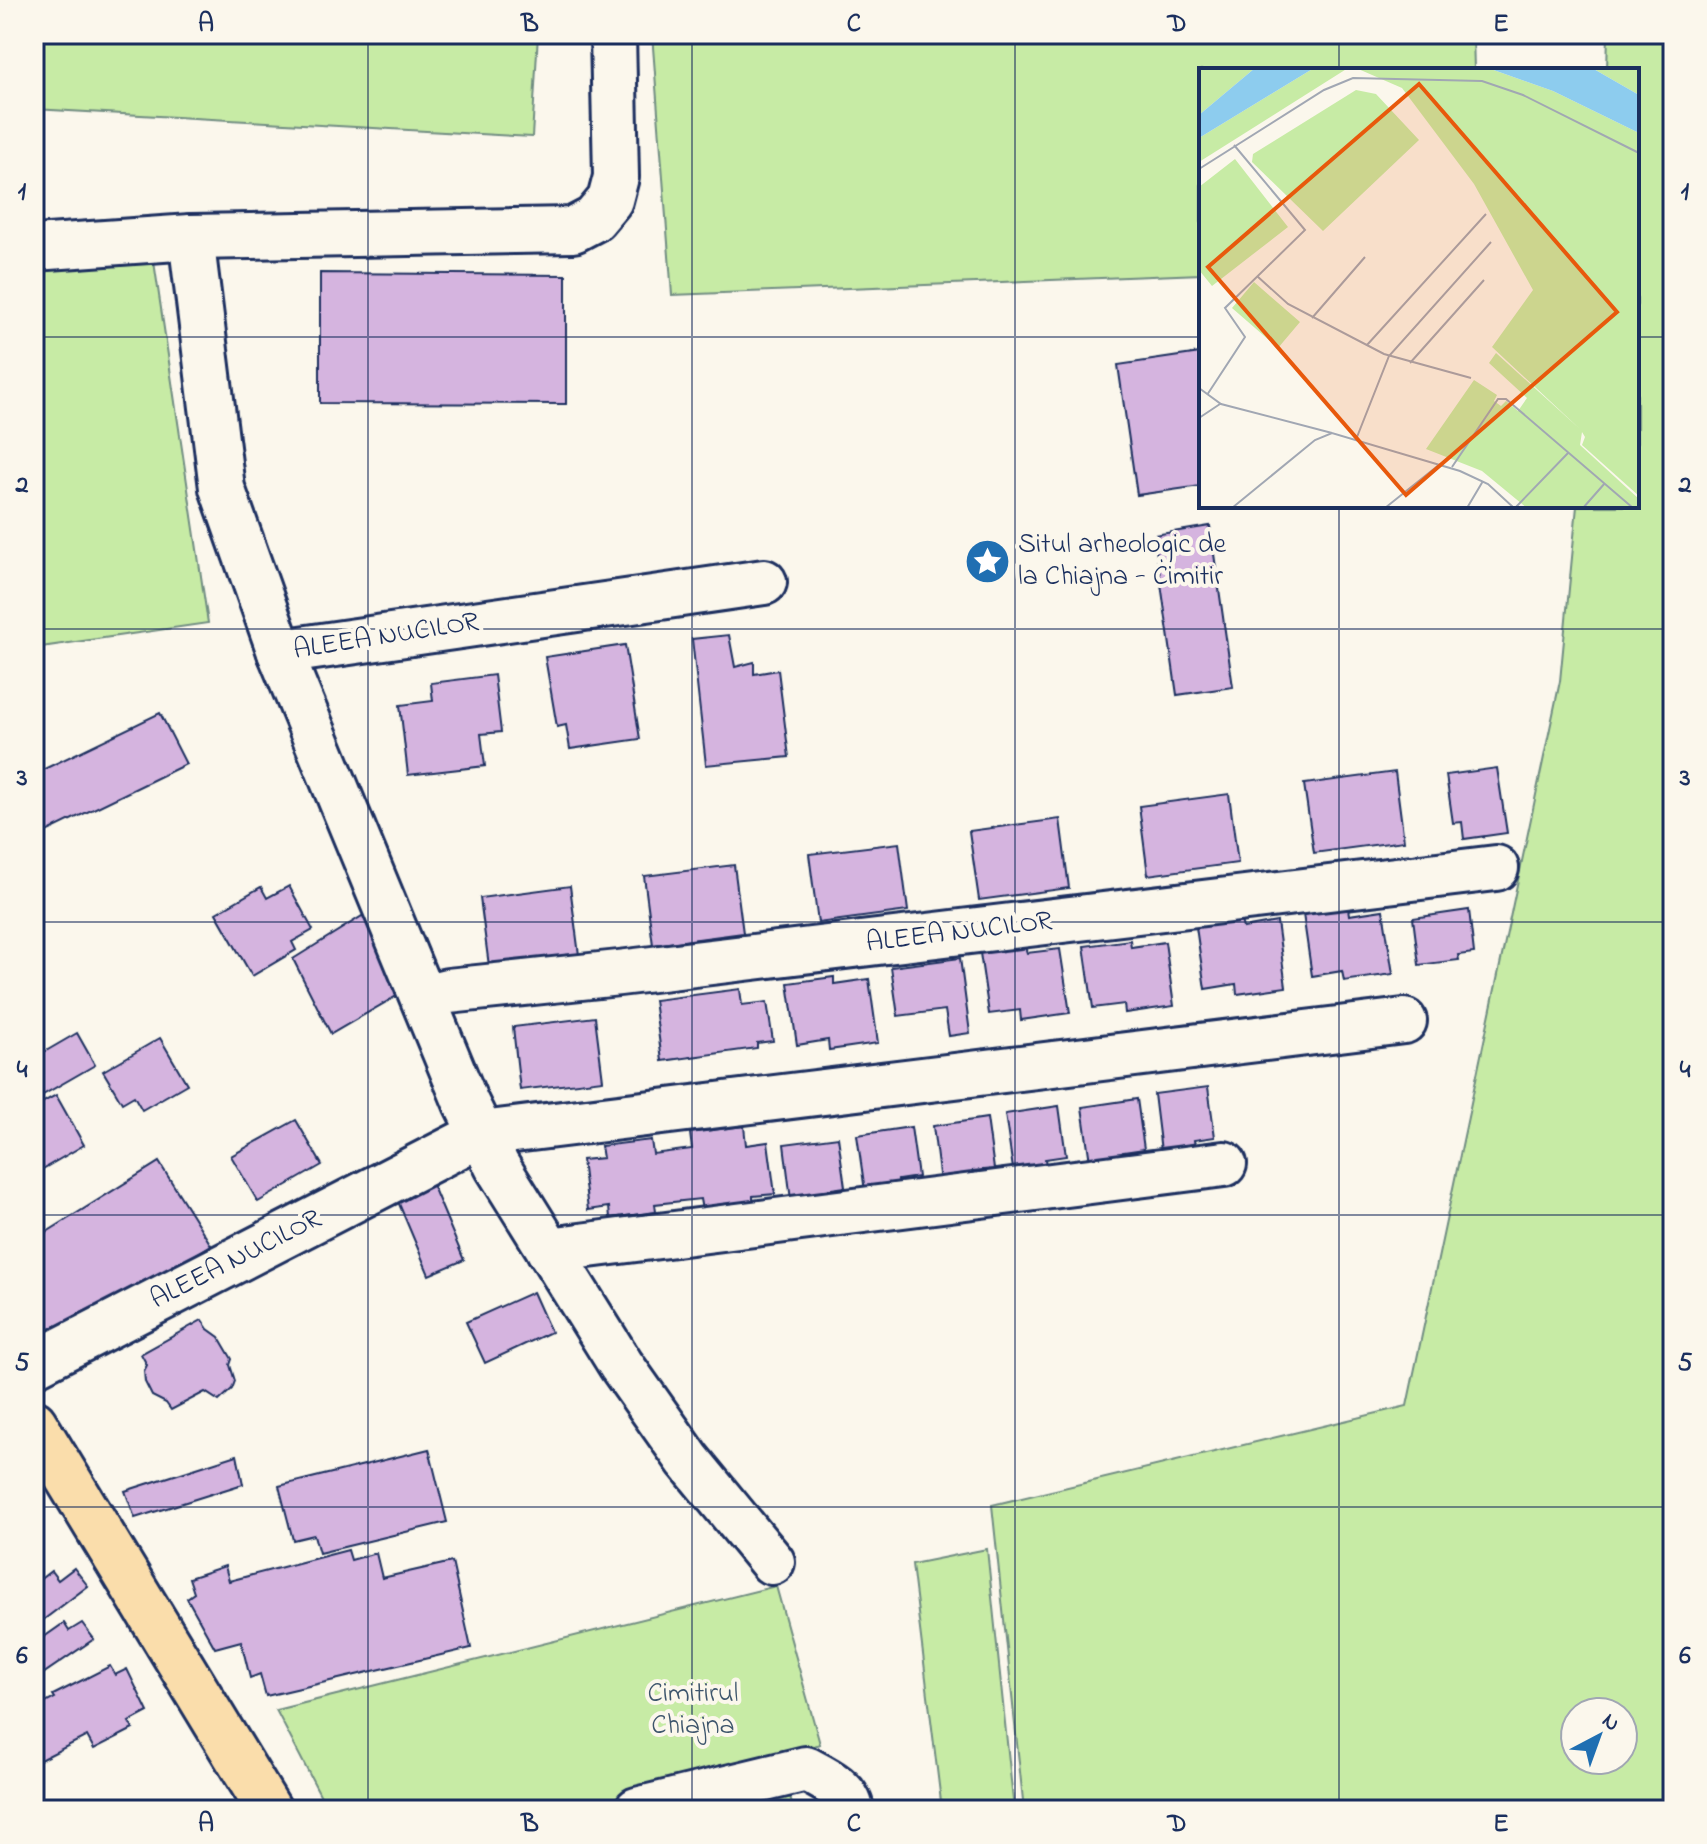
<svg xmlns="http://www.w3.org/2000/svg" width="1707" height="1844" font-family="'Indie Flower',sans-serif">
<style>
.green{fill:#c7eba5;stroke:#718d82;stroke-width:2;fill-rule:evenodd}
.building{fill:#d5b4df;stroke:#1b2f5e;stroke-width:2}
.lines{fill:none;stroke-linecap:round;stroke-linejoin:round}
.minor-casing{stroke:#1b2f5e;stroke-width:50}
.major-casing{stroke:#1b2f5e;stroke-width:50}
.minor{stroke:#fbf7ec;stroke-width:44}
.major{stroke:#faddab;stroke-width:44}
.grid{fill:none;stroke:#1b2f5e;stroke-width:2;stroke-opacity:0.55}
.labels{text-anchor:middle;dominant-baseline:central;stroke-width:8;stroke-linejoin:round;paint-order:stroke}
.poi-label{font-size:28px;fill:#1b2f5e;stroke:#fbf7ec;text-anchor:start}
.street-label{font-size:28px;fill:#1b2f5e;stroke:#fbf7ec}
.park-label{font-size:28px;fill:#3d556c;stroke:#fbf7ec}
.inset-road{fill:none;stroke:#a1a7b3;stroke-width:2}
.view{fill:#e8590c;fill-opacity:0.15;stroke:#e8590c;stroke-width:4}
.inset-edge{fill:none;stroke:#1b2f5e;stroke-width:4}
.neatline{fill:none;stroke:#1b2f5e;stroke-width:3}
.grid-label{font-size:26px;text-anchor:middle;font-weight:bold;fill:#1b2f5e}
</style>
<rect width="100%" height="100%" fill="#fbf7ec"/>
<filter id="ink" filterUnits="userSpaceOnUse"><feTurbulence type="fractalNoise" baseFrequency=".0125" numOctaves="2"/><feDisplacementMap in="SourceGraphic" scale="16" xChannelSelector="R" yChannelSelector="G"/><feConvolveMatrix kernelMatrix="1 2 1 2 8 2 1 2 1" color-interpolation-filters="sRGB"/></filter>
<g filter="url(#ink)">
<g class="green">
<path d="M34,34h504l-6,103 -498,-28z"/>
<path d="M652,34h821l1,36h-273v204l-529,21z"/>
<path d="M1608,34h65v1776h-649l-32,-305 415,-99 153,-725 17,-175h60v-436h-30zM1623,1712v48h-48v-48z"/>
<path d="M153,255l55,368 -174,25v-375z"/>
<path d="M987,1549l27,261h-72l-30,-246z"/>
<path d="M776,1586l44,158 -38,13 11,53h-465l-52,-100z"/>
</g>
<g class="building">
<path d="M320,273l246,2v129l-246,-1z"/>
<path d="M1200,353l1,133 -64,9 -19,-130z"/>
<path d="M1210,526l23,161 -56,8 -23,-160z"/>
<path d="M729,635l6,32 19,-5v12l24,-4 11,87 -83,8 -14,-126z"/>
<path d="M625,645l15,94 -70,10 -4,-24 -9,2 -12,-70z"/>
<path d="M494,675l7,57 -20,2 4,32 -77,9 -8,-70 33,-4 -2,-18z"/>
<path d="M160,713l26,51 -152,74v-64z"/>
<path d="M1497,768l10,65 -43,6 -2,-17 -9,1 -7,-48z"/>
<path d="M1395,772l9,69 -90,12 -10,-69z"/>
<path d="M1229,794l9,69 -90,12 -9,-69z"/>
<path d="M1060,819l9,69 -90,12 -10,-69z"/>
<path d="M899,843l9,68 -90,12 -9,-69z"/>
<path d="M734,865l9,68 -90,12 -9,-69z"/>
<path d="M289,886l24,44 -21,12 4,8 -44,26 -36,-63 45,-26 6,11z"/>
<path d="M570,886l9,69 -90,11 -9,-68z"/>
<path d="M375,908l37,79 -81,47 -38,-75z"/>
<path d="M1348,908l1,7 34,-5 10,64 -49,7 -2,-10 -30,5 -9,-62z"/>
<path d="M1469,910l5,43 -16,2 1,5 -40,5 -6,-47z"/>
<path d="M1241,921l2,7 34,-6 9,65 -49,7 -1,-10 -31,5 -9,-62z"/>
<path d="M1130,940l1,7 34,-5 9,64 -49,7 -1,-9 -31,4 -9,-62z"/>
<path d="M1025,947l2,6 33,-4 10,64 -49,7 -1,-10 -31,4 -9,-61z"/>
<path d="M960,958l10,75 -21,3 -4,-26 -47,6 -7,-49z"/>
<path d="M834,977v7l35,-5 9,64 -49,7 -1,-10 -31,5 -9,-62z"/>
<path d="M740,989l2,16 25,-3 6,39 -16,2v5l-95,13 -8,-61z"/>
<path d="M595,1017l8,63 -83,10 -7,-63z"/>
<path d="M77,1033l18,32 -61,35v-42z"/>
<path d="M160,1038l27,46 -45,26 -8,-14 -12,7 -19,-32z"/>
<path d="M1208,1087l7,50 -21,3 1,6 -34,5 -7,-57z"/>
<path d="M56,1095l28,50 -50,29v-67z"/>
<path d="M1137,1099l7,50 -21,3 1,6 -34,4 -8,-55z"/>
<path d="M1059,1106l7,50 -21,3 1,6 -33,4 -8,-55z"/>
<path d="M987,1118l7,51 -21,2 1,7 -34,4 -7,-56z"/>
<path d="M296,1120l26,45 -64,37 -27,-46z"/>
<path d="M744,1126l2,19 22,-3 7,52 -22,2v8l-51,6 -2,-11 -45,5 1,8 -46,6 -1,-11 -21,3 -6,-50 21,-2 -2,-12 50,-6 2,14 39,-5 -2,-16z"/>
<path d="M911,1127l7,50 -20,3 1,6 -34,5 -8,-56z"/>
<path d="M838,1137l7,50 -21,3 1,6 -34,4 -7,-56z"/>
<path d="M159,1162l52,83 -156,96 -21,-34v-67z"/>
<path d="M432,1184l32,76 -35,15 -32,-76z"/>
<path d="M533,1292l18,40 -66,31 -19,-41z"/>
<path d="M202,1320l6,9 11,8 13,22 -2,6 5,16 -3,8 -13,12 -14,-9 -34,18 -5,-7 -14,-7 -7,-14 -1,-11 3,-6 -6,-11z"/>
<path d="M429,1449l18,73 -128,31 -5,-18 -21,5 -14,-54z"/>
<path d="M237,1455l6,29 -108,34 -10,-27z"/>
<path d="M348,1550l3,10 25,-7 6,25 70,-16 19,86 -205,48 -6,-22 -10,4 -9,-37 -26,7 -28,-50 7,-5 -5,-15 36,-12 4,15z"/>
<path d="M74,1568l14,18 -54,41v-43l17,-13 7,9z"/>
<path d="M64,1623l5,8 13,-8 12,16 -60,41v-36z"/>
<path d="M110,1666l5,9 12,-6 21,43 -19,10 4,7 -39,20 -7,-13 -53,27v-54l21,-11 -2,-3z"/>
</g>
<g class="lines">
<defs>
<g id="minor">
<path d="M191,237l31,251 58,164 186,451 31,63 124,199 67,95 84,102"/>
<path d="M34,248l157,-11 382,-7 21,-11 16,-19 6,-23 -3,-143"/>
<path d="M280,652l484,-70"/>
<path d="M423,997l25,-6 171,-18 877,-105"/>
<path d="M549,1250l675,-86"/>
<path d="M34,1364l447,-230 923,-113"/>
<path d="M637,1810l169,-41c17,9 42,20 45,41"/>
</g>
<path id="major" d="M34,1423l235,387"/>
</defs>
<use href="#minor" class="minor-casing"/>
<use href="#major" class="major-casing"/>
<use href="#minor" class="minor"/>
<use href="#major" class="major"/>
</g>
</g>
<path class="grid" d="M368,34v1776M692,34v1776M1015,34v1776M1339,34v36M34,337h1167M1637,337h36M1339,506v1304M34,629h1639M34,922h1639M34,1215h1639M34,1507h1639"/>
<defs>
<symbol id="sight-disc" viewBox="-11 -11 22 22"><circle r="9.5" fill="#1f6fb2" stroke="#fbf7ec"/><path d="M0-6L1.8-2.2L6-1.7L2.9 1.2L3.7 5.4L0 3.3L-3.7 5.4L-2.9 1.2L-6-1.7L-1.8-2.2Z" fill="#fff"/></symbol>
</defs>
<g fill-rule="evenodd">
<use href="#sight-disc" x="962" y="536" width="51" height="51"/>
</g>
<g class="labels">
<g class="poi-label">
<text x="1018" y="545">Situl arheologic de<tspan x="1018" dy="32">la Chiajna - Cimitir</tspan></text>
</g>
<g class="street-label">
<text transform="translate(386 637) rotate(-9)">ALEEA NUCILOR</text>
<text transform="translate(959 933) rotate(-7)">ALEEA NUCILOR</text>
<text transform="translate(236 1260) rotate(-27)">ALEEA NUCILOR</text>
</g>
<g class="park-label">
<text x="693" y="1694">Cimitirul<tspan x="693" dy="32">Chiajna</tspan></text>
</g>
</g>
<g transform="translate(1199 68)">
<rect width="440" height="440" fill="#fbf7ec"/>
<path d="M0,0h56l-56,47zM115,0h34l-149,94v-24zM157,0h132l65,23 86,42v363l-57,-51 3,-8 -3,-5 -2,13 59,54v9h-112l-45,-37 -56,-22 48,-69 23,15 -3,6 7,5 5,-5 12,10 9,-13 -38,-35 7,-10 85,77 -89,-83 41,-57 -59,-106 -72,-96zM393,0h47v27zM157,22l20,4 43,46 -96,91 -71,-69 1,-8zM36,91l53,68 -76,59 -13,-16v-83zM55,214l46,40 -22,26 -46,-40z" fill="#c7eba5"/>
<path d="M56,0h59l-115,70v-23zM289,0h104l47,27v38l-86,-42z" fill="#8dccee"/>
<path class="inset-road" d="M0,101l125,-79 29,-12 129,3 41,14 116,58M58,208l31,28 96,50 87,24M113,250l53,-61M168,277l119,-131M211,295l74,-83M0,320l22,16 111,29M8,327l38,-58 -20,-29 80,-78 -71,-85M0,350l21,-14M158,369l32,-81 102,-114M253,399l46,-68h8l127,109M33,440l83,-68 17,-7 128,38 28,13 26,24M186,440l55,-44M268,440l16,-27M316,440l54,-56M384,440l22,-25"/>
<path class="view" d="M220,16l198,228 -211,183 -198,-228z"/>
<rect width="440" height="440" class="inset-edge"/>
</g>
<rect width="1707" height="1844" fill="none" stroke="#fbf7ec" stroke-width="88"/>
<g transform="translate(1599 1736) rotate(41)"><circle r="38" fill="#fbf7ec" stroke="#a1a7b3" stroke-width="2"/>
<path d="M0-6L14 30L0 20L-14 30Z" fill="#1f6fb2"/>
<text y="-12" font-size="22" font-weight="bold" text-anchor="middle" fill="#1b2f5e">N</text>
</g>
<rect x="44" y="44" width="1619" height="1756" class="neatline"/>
<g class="grid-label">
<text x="206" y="31">A</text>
<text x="530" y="31">B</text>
<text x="854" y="31">C</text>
<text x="1177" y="31">D</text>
<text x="1501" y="31">E</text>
<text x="22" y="199">1</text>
<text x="1685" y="199">1</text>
<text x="22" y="492">2</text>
<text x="1685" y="492">2</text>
<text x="22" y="785">3</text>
<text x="1685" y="785">3</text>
<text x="22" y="1077">4</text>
<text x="1685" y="1077">4</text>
<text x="22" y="1370">5</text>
<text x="1685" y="1370">5</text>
<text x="22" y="1663">6</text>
<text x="1685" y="1663">6</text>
<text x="206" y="1831">A</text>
<text x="530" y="1831">B</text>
<text x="854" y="1831">C</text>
<text x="1177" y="1831">D</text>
<text x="1501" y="1831">E</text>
</g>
</svg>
